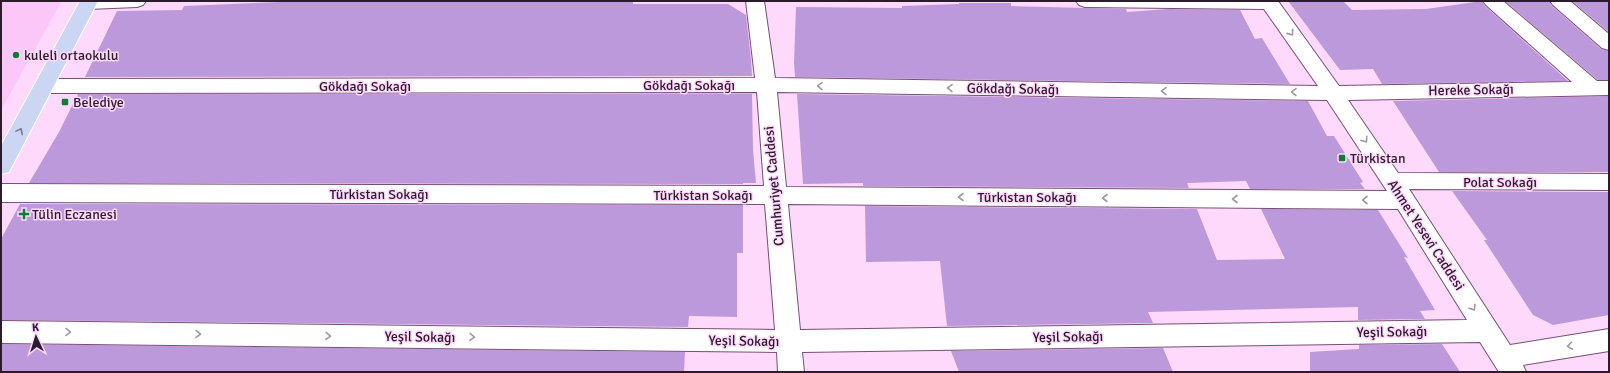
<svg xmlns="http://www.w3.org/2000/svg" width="1610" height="373" font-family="Signika,sans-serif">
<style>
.built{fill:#fac7f8}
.building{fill:#bb99db}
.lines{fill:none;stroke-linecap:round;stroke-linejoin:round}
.minor-casing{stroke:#764f74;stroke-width:2}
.major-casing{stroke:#fff;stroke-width:2}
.minor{fill:#fff;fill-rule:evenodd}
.major{fill:#cad6f2;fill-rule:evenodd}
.oneway{stroke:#a098a0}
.oneway2{stroke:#7b788e}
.poi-dot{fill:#0f7d32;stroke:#fed9fc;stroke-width:1.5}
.labels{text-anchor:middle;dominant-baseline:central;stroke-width:3;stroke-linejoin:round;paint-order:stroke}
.poi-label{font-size:14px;fill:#2c1b2b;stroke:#fed9fc;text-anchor:start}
.street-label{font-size:14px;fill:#2c1b2b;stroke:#fed9fc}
</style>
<rect width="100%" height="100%" fill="#fed9fc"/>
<path class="built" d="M1,1h61l-61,109z"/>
<g class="building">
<path d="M305,1h328v3h95l18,11 5,44 1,17 -667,1 32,-66 65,-1 2,-4z"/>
<path d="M1288,1h55l9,9 74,-1 56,-8 3,5 83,75 -186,3 -9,-15 -33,1z"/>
<path d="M1505,1h44l3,5 49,43 8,2v29h-11z"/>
<path d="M1572,1h37v31z"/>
<path d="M959,3h52v3l115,3 1,3 41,-3 72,1 15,29 7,-1 28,46 -495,-7 -1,-14 2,-56 106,1v-2l57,-2z"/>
<path d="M78,94h674l1,56 3,33h-13v1l-714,-1 30,-51z"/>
<path d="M797,94l511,7 19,35h7l29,46 -3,1 5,6h-115l-4,-8 -59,2 2,5 -326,-2v-3l-60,1z"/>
<path d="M1609,96v76h-170l-46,-71z"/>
<path d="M1452,191l157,1v123l-56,10 -20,-10 -49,-75h3z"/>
<path d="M20,204l723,1v48h-6v64l-48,-1 -1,11 -687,-7v-81z"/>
<path d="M865,206l332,3 20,51 68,-1 -24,-50 117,1 30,48 -4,-1 31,53 -15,1 5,8 -67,1v-13l-210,5 5,11 -206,3 -7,-65 -74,1z"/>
<path d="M1,344l684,8 -1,20h-617l-25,-1 -1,1h-40z"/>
<path d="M1442,344l18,28h-150v-20l49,-3v-4z"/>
<path d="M1163,348l10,24h-214l-8,-21z"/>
</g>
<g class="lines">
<defs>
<g id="minor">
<path d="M80,1h66l-3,4 -6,2 -49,2 -6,-2 -3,-4z"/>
<path d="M746,1h18l11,77 543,8 -54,-77 -179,-2 -6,-2 -3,-4h202l61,85 233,-4 -86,-77 -3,-4h20l94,80h12v14l-261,5 50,73 211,1v16l-200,-1 101,156 99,-16v22l-86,14 3,7h-27l-19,-30 -678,10 2,20h-26l-1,-20 -776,-9v-22l774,9 -10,-126 -764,-2v-18l763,2 -7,-94 -713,1 -7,-2 -3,-5 3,-5 7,-2 711,-1zM777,92l550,8 60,91 -601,-4zM788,204l610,5 69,111 -667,10z"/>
<path d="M1550,1h20l39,33v16l-7,-2 -49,-43z"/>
</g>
<path id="major" d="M80,1h18l-89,171 -8,2v-28z"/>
</defs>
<use href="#minor" class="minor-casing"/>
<use href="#major" class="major-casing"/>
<use href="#minor" class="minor"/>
<use href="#major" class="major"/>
</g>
<defs><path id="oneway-chevron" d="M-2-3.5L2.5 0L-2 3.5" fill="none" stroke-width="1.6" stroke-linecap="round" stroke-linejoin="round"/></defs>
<g class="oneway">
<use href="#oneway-chevron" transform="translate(1291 33) rotate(55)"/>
<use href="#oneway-chevron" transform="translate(820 86) rotate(-179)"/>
<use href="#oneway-chevron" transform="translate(950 88) rotate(-179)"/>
<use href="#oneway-chevron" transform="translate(1164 91) rotate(-179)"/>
<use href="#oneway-chevron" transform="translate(1294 92) rotate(-179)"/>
<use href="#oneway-chevron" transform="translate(1365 140) rotate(56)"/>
<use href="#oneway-chevron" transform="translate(961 197) rotate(-180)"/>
<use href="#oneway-chevron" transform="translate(1105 198) rotate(-180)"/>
<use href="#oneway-chevron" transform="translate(1235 199) rotate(-180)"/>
<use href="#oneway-chevron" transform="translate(1365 200) rotate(-180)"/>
<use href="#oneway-chevron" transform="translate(1473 308) rotate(58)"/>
<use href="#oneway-chevron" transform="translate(68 332) rotate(1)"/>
<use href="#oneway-chevron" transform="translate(198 334) rotate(1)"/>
<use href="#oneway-chevron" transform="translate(328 336) rotate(1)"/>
<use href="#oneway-chevron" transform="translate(472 337) rotate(1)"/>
<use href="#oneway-chevron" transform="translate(1570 346) rotate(171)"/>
</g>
<use class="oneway2" href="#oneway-chevron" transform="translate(20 131) rotate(-62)"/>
<g class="poi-dot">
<circle cx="16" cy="55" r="4"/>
<rect x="61" y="98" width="8" height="8" rx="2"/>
<rect x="1338" y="154" width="8" height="8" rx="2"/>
<path d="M22 208h4v4h4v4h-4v4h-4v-4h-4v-4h4z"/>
</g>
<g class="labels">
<g class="poi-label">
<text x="24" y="55">kuleli ortaokulu</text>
<text x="73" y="102">Belediye</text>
<text x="1350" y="158">Türkistan</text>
<text x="32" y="214">Tülin Eczanesi</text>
</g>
<g class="street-label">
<text x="689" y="85">Gökdağı Sokağı</text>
<text x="365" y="86">Gökdağı Sokağı</text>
<text transform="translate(1013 89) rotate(1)">Gökdağı Sokağı</text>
<text transform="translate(1471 90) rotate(-1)">Hereke Sokağı</text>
<text x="1500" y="182">Polat Sokağı</text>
<text transform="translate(774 186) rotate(-95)">Cumhuriyet Caddesi</text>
<text x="379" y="194">Türkistan Sokağı</text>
<text x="703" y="195">Türkistan Sokağı</text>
<text x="1027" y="197">Türkistan Sokağı</text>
<text transform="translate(1426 235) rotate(57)">Ahmet Yesevi Caddesi</text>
<text transform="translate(1392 332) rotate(-1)">Yeşil Sokağı</text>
<text transform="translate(420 337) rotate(1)">Yeşil Sokağı</text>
<text transform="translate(1068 337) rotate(-1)">Yeşil Sokağı</text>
<text transform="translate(744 341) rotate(1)">Yeşil Sokağı</text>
</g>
</g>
<rect width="1610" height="373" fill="none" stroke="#2c1b2b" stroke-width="4"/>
<g transform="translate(36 337) rotate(356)" stroke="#fed9fc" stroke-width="3" paint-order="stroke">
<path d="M0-3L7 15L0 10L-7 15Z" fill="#2c1b2b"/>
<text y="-6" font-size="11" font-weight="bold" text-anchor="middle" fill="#2c1b2b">K</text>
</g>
</svg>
